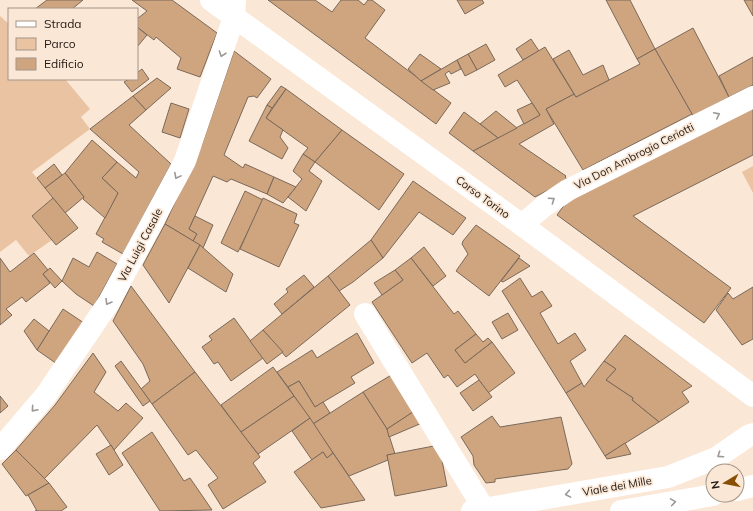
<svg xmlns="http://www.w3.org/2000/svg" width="753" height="511" font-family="Mulish,sans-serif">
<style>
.green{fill:#eac4a2}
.building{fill:#cfa580;stroke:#7a695a}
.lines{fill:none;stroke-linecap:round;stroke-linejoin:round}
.minor{stroke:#fff;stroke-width:22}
.major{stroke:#fff;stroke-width:22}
.oneway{stroke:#9b9895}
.labels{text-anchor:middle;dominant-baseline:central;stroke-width:3.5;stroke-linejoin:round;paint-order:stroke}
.street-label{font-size:11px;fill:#201913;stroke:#fbe7d6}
</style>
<rect width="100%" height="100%" fill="#fbe7d6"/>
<g class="green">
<path d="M0,16l9,8v55h56l25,30 -9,8 9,12 -58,43 21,26 -21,18 20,24 -23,16 -13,-16 -16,12z"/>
<path d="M753,166v27l-11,-21z"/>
</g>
<g class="building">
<path d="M47,0h36l-11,9h-37z"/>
<path d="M132,0h40l45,33 -17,44 -23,-8 4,-11 -25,-21 -2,3 -17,-13v-8l10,-8z"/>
<path d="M268,0h47l17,12 9,-12h17l6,5 4,-5h4l13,10 -20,28 86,65 -15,21z"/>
<path d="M457,0h25l2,3 -19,11z"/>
<path d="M606,0h24l25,49 -18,10z"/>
<path d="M744,0h9v16z"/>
<path d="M137,27l10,8 -10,12z"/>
<path d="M693,28l36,69 -36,19 -38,-67z"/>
<path d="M531,39l8,12 -16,9 -7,-11z"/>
<path d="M486,44l9,16 -18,10 -9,-16z"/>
<path d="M545,47l29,47 -28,15 8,15 -35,20 47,32 -1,1 3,3 -33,17 -62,-46 67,-36 -23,-35 -12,7 -7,-12z"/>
<path d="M655,49l37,65 -109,56 -37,-61 28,-15 2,3 64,-33 -3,-5z"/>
<path d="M569,50l14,25 20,-10 6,15 -33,17 -23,-38z"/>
<path d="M234,51l37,28 -14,19 -3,-2 -6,1 -24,58 19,13 2,-4 29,13 -7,17 -36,-15 -4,3 -14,-6 -24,53 8,5 -4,7 -28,-17 37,-80z"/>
<path d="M420,54l21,15 -20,12 -13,-12z"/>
<path d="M468,54l9,16 -12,6 -8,-16z"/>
<path d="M753,57v28l-24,12 -10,-21z"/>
<path d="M457,60l4,9 -10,5 -2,-3 -4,3 5,9 -17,7 -12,-9z"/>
<path d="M142,69l7,10 -17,13 -8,-10 5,-3h8v-6z"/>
<path d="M157,78l14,10 -25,22 -13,-14z"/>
<path d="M281,86l5,3 -14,19 -5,-3z"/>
<path d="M286,89l56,41 -27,32 -12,-8 5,-6 -42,-30z"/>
<path d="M133,96l13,14 -17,15 42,39 -48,90 -21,-12 2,-3 -8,-5 22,-41 -16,-15 15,-16 19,16 3,-6 -49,-43z"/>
<path d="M171,103l18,6 -9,29 -18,-6z"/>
<path d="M532,103l8,12 -16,9 -7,-14z"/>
<path d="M267,105l5,3 -6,10 17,12 -3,7 8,11 -6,11 -33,-18z"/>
<path d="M753,105v50l-120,61 98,72 -27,35 -147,-108 14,-19z"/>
<path d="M496,111l21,17 -19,10 -18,-14z"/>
<path d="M464,112l16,12 18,14 -25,13 -24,-18z"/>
<path d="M342,130l62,44 -25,36 -64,-48z"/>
<path d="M92,140l25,22 -15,16 16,15 -13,25 -22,-19 1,-2 -19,-24z"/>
<path d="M303,154l12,8 -6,9 13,10 -16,30 -18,-14 14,-18 -9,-8z"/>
<path d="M54,164l8,11 -17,13 -8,-10z"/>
<path d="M65,173l19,24 -19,16 -20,-25z"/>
<path d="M274,177l22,10 -13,16 -16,-9z"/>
<path d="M413,181l53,37 -13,17 -34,-23 -36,46 -12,-18z"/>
<path d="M245,191l18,9 -25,52 -17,-9z"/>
<path d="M53,198l25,30 -22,17 -24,-29z"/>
<path d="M263,198l34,16 -3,9 5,2 -20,42 -39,-18z"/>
<path d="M195,216l18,9 -10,23 -10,-7 4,-7 -8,-5z"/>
<path d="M165,224l35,21 -31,58 -26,-38z"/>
<path d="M476,225l44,31 -31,40 -33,-25 12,-17 -6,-10 1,-3z"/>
<path d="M371,240l12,18 -30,24 -14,9 -11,-15z"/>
<path d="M200,245l33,29 -7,18 -38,-24z"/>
<path d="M424,247l22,29 -13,10 -22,-28z"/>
<path d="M97,252l20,12 -23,42 -18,-12 -14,-13 11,-23 16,9z"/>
<path d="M34,253l14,17 -5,4 7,9 -24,19 -4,-5 -16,12 6,6 -12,10v-67l10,14z"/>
<path d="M411,258l43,56 4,-3 18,23 -21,16 10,13 27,-21 23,31 -27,20 -13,-19 -18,13 -9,-12 -4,3 -17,-25 -15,10 -40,-61 31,-22 -8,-10z"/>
<path d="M519,258l11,8 -27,16 -2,-1z"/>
<path d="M50,268l12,13 -7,7 -12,-14z"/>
<path d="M395,270l8,10 -21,15 -8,-12z"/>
<path d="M304,275l10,12 -32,27 -8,-10 14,-12 -2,-3z"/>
<path d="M328,276l22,29 -64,52 -23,-27z"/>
<path d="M520,278l12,19 10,-6 10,15 -12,7 18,31 17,-11 11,17 -16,11 12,22 -16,10 -64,-102z"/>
<path d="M131,286l64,86 -43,32 -11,-15 9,-8 -7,-17 -30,-43z"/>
<path d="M753,287v52l-11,6 -26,-35 12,-17 5,6z"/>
<path d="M63,309l21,14 -27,41 -20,-14z"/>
<path d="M508,313l10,17 -16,9 -10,-17z"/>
<path d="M234,318l29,40 -32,23 -13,-19 -4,2 -12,-17 10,-7 -3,-4z"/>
<path d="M34,319l15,12 -12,19 -13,-19z"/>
<path d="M263,330l20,22 -16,12 -17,-23z"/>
<path d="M357,333l17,30 -23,14 4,6 -40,24 -16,-26 -11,6 -11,-15 35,-22 5,8z"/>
<path d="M476,334l7,8 5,-4 4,4 -27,21 -10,-13z"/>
<path d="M625,335l67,51 -10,6 7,10 -30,20 -27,-22 1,-2 -27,-18 10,-11 -12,-8z"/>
<path d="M93,353l13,19 -12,20 24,19 8,-8 17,15 -29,32 -17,-25 -53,54 -28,-29 39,-45z"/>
<path d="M121,361l29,40 -7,5 -28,-40z"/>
<path d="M604,361l12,8 -10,11 27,18 -1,2 27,22 -54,34 -39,-63 16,-10 2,4z"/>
<path d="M273,367l21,29 -53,36 -20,-27z"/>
<path d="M195,372l63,82 2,3 -7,6 13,19 -43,27 -15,-24 10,-7 -22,-28 -8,5 -36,-51z"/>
<path d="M393,374l23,36 -29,19 -24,-37z"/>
<path d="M479,380l13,17 -19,14 -13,-18z"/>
<path d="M299,381l16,26 8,-5 7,11 -17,11 -25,-37z"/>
<path d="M363,392l24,37 8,25 -8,1 1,5 -39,16 -36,-52z"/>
<path d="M0,396l8,10 -8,7z"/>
<path d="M294,396l16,22 -52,36 -17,-22z"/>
<path d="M416,410l6,13 -33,14 -2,-8z"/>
<path d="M492,416l8,11 61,-10 11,47 -4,5 -73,10v3l-9,1 -12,-18 -1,-9 -12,-19z"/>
<path d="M310,418l23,35 -6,5 -4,-6 -11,8 -20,-29z"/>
<path d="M152,432l32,49 6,-3 22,32 -52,1 -38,-58z"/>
<path d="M625,443l6,11 -24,5 -2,-3z"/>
<path d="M111,445l12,20 -14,10 -13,-21z"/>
<path d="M439,445l8,41 -52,10 -8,-41z"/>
<path d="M16,450l33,33 -23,13 -24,-32z"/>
<path d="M323,452l4,6 6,-5 32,47 -44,8 -27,-36z"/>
<path d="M49,483l18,24 -6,4h-26h2l-9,-16z"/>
</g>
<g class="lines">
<g class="minor">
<path d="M522,225l22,-19 24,-16 185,-93"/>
<path d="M365,314l119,195"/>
<path d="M0,449l46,-54 63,-93 76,-141 49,-144 1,-17"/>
</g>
<g class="major">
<path d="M211,0l311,225 231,171"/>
<path d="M737,490l16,-4"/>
<path d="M472,511l196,-34 48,-19 32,-22 5,-2"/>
<path d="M621,511l92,-16"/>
</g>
</g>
<defs><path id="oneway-chevron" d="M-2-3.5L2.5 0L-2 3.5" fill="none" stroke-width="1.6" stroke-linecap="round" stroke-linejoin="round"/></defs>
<g class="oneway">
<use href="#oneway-chevron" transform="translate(222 54) rotate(109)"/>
<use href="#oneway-chevron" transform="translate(717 115) rotate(-27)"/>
<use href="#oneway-chevron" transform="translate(177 176) rotate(118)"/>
<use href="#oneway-chevron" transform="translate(552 200) rotate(-34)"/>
<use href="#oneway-chevron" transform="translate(108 302) rotate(121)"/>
<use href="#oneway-chevron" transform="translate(34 409) rotate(131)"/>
<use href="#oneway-chevron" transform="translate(720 455) rotate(146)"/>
<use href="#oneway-chevron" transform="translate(568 494) rotate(170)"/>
<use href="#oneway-chevron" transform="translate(673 502) rotate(-9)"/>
</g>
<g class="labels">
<g class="street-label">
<text transform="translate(634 156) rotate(-27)">Via Don Ambrogio Ceriotti</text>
<text transform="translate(483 197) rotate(36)">Corso Torino</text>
<text transform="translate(140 245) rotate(-62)">Via Luigi Casale</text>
<text transform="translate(617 486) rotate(-10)">Viale dei Mille</text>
</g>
</g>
<rect x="8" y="8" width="130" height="72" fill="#fbe7d6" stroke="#a39588"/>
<rect x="16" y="21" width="20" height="6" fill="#ffffff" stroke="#a39588"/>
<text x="44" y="28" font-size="12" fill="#201913">Strada</text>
<rect x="16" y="38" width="20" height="12" fill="#eac4a2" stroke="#a39588"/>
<text x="44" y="48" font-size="12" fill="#201913">Parco</text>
<rect x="16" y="58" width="20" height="12" fill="#cfa580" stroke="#a39588"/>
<text x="44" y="68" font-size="12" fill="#201913">Edificio</text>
<g transform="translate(725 483) rotate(260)"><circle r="19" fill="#fbe7d6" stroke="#a39588"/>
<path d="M0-3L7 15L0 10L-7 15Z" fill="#884e04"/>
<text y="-6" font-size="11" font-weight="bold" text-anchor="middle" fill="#201913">N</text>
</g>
</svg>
